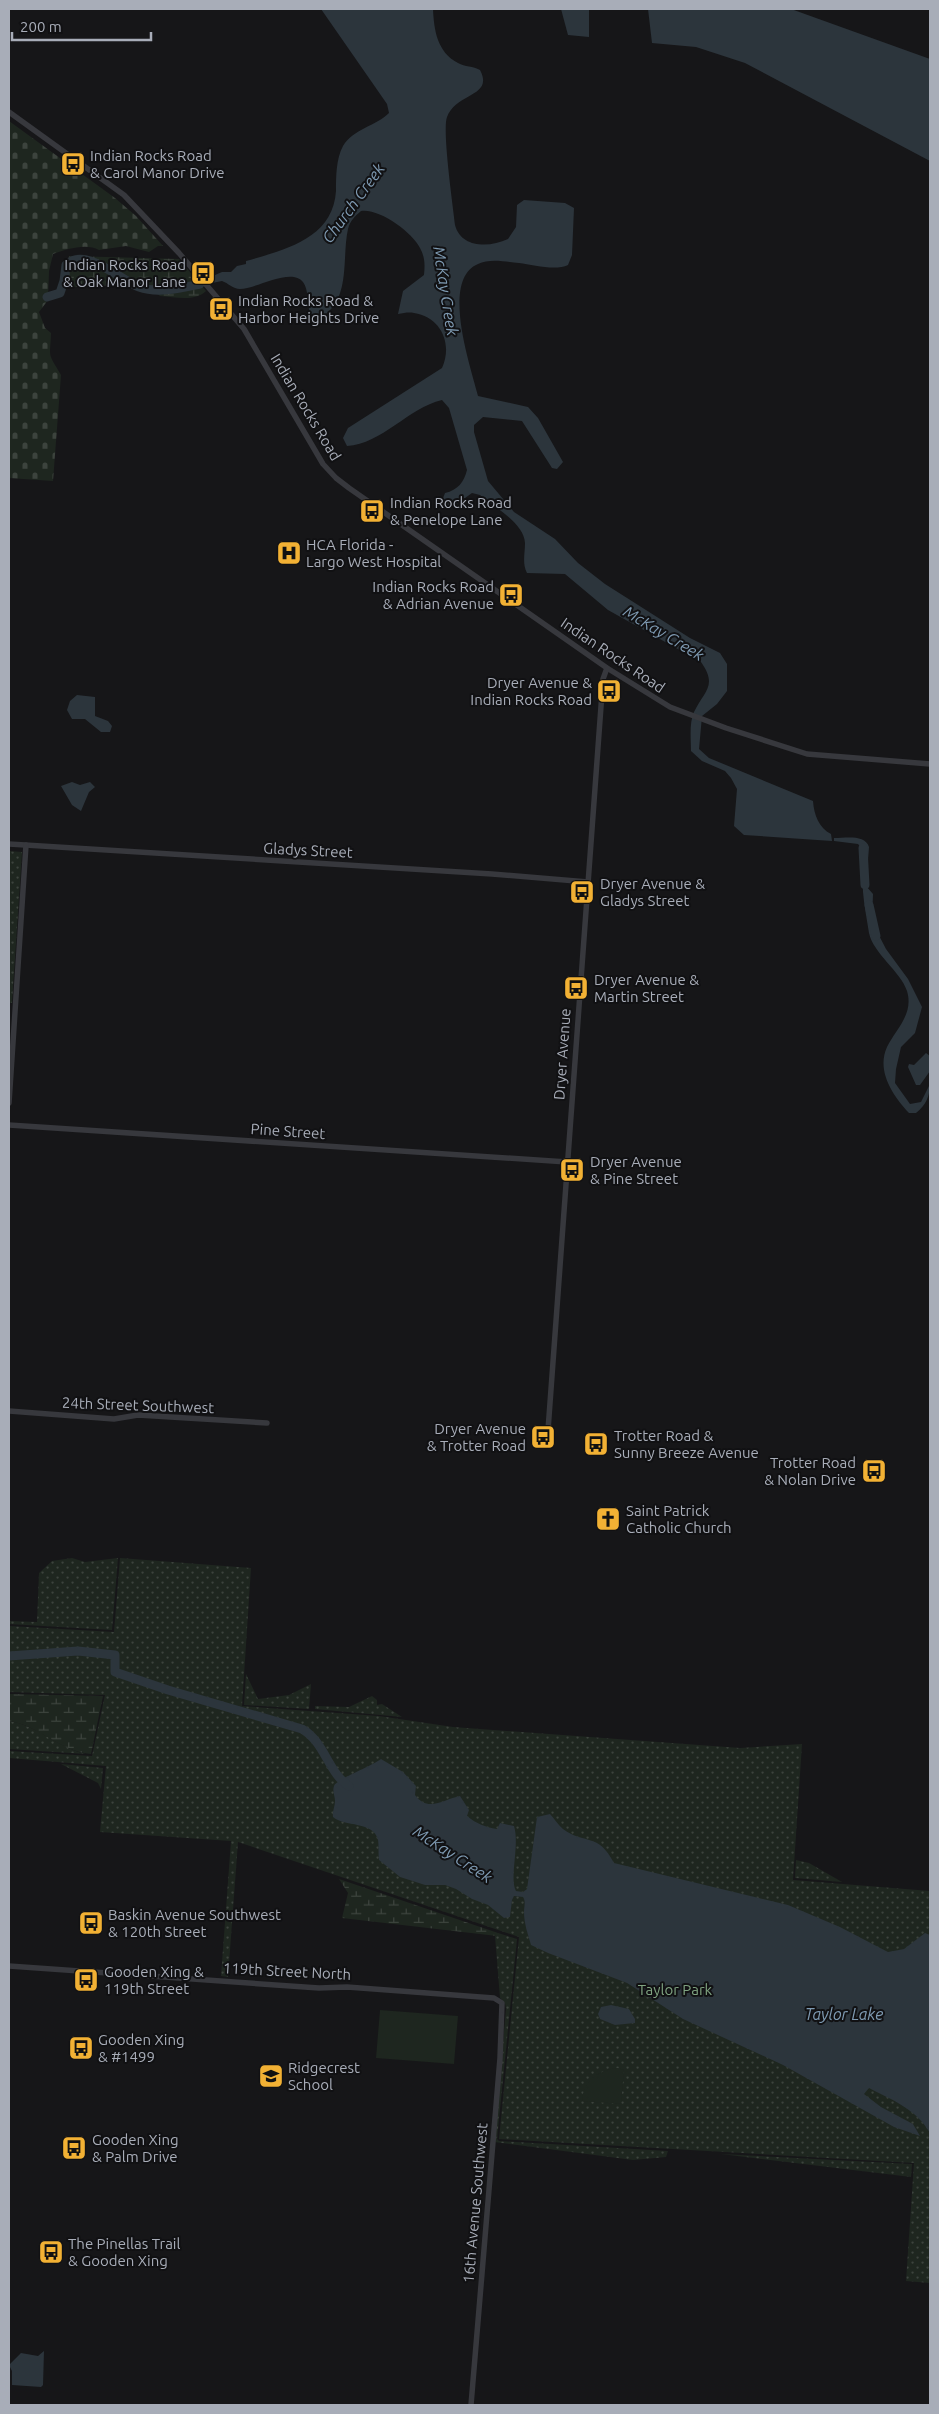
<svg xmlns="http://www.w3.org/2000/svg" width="939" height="2414" font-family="Ubuntu,sans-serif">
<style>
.grass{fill:url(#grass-dots)}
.wetland{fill:url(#wetland-marsh)}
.cemetery{fill:url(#cemetery-stones)}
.pitch{fill:#1e261f}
.water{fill:#2c353c}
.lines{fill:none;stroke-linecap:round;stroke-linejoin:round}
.river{stroke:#2c353c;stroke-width:9}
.tertiary{stroke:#37383d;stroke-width:5.5}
.labels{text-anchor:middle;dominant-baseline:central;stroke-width:4;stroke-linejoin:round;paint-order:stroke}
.poi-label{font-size:15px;fill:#a8adb8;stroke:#111113;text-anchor:start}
.street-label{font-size:15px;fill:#a8adb8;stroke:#111113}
.park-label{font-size:15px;fill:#7fa381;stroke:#111113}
.water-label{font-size:16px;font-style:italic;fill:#7f9bb3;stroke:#111113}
</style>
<defs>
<pattern id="grass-dots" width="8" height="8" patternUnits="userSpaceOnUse" patternTransform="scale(1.25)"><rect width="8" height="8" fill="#1e261f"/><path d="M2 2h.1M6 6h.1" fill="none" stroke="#3c433d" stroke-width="1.8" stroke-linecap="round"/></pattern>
<pattern id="wetland-marsh" width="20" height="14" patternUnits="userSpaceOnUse" patternTransform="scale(1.25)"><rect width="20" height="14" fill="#1e261f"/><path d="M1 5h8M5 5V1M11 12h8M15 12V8" fill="none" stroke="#3c433d"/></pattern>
<pattern id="cemetery-stones" width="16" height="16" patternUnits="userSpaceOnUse" patternTransform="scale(1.25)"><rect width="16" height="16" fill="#1e261f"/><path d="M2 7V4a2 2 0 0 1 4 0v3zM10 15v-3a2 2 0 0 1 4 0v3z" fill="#3c433d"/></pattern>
</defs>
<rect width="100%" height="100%" fill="#161618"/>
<g class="grass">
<path d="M9,851l13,1 -10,151h-3z"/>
<path d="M72,1558l13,4 33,-4 -6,72 -103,-6v-3l28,1 2,-49 13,-12z"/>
<path d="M120,1558l131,10 -9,138 137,10 74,11 287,21 62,-4 -9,136 137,11v392l-24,-2 8,-118 -415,-24 20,-202 -281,-95 -10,135 -7,-1 10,-135 -131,-9 6,-66 -97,-8v-7l83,5 13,-61 -96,-3v-66l105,6z"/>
<path d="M246,1674l12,25 31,-4 22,-11 -2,25 -65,-4z"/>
<path d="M372,1696l5,4v5l5,-1 20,13 -87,-8v-3l34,1z"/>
<path d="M9,1721c28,4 49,27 77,33l-77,-5z"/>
<path d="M61,1764l42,4 -2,21 -3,-6z"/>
<path d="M796,1860l13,3 33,19 -47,-4z"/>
<path d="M498,1933l19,6 -20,200 2,2 169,10 -2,6 -33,3 -139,-18 12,-133 -1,-6 -5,-5 -5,-62z"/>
<path d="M721,2154l191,10 -1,13z"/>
</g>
<g class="wetland">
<path d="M69,256l110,3 27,32c-12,11 -30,6 -46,5 -16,-17 -69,-8 -93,-9z"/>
<path d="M9,1694l94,2 -12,58c-30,-2 -53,-29 -82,-33z"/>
<path d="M339,1879l159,54 -1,3 -155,-18 6,-25z"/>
</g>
<path class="cemetery" d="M9,121l106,77 21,18 27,30h-5l-9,6 -23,-6 -27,4c-12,-7 -33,-1 -46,4l-4,17 -1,29 -9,12 6,16 6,5c-1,27 -4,18 10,42l-8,106 -44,-3z"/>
<g class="pitch">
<path d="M380,2010l78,6 -4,48 -78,-6z"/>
<path d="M617,2068l7,2 -3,34 -39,-3c1,-20 17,-31 35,-33z"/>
</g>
<g class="water">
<path d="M321,9h112c1,21 4,43 25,54 7,4 15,3 22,7 14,27 -23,22 -33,47 -5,13 6,89 8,108 6,23 34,23 53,14l8,-12 1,-22 7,-5 41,3 9,5 -2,47 -4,10c-12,6 -35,0 -49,-2 -12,-1 -29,-5 -41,1 -38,16 -7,103 0,132l50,11 10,11 25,44 -6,7 -5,-1 -30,-47 -39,-4 -9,8v7l14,49 26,31 41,27 23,24 27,21 85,54 30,15 7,11v27l-10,13 -15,12 -3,33 10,9 104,43c1,14 6,27 18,33l1,7 -88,-6 -10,-9 3,-37 -6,-11 -6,-7 -23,-10 -11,-10c0,-12 -2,-28 3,-39 10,-21 24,-26 7,-50l-93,-52 -43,-36 -38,-1c-5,-9 -2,-20 -2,-30 -1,-20 -31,-36 -45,-48l-8,-2 -14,10 -12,4 -4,-6 3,-8c13,-3 19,-11 22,-23l-18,-62 -7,-8c-34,8 -60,44 -95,46l-4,-8 5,-10 94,-60c11,-24 -1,-51 -28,-55 -5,-1 -10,0 -16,1l5,-23 21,-16c1,-10 1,-18 -4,-27 -8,-16 -41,-40 -59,-37 -6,5 -11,10 -13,18 -6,27 2,65 -21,84 -6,5 -11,4 -17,0 -3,-9 -1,-23 -7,-31 -12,-15 -47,7 -63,7 -7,0 -12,-6 -18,-8l-10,2 -4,-5 14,-6h9l6,-6 9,-2v-3c38,-11 87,-22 90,-70 0,-14 0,-32 7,-45 10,-17 33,-20 46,-33l-2,-9z"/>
<path d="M561,9h28v28l-21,-2z"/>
<path d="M648,9h143l139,50v102l-185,-98 -49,-16 -44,-4z"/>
<path d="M77,695l18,2v19l13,5 4,5 -2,6h-9l-16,-13h-13l-5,-9 3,-9z"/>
<path d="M72,782l8,3 10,-3 5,5 -6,5 -8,19 -9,-6 -11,-19z"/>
<path d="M834,838c12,0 31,-4 35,9l-3,39 7,8 -1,28 14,27 22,30 14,28 -7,26 -14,14 -5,22 -1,14 15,21 11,-2 9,-18c0,12 -4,21 -14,29h-7c-16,-17 -33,-42 -22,-66 9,-18 27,-33 20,-56 -6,-19 -34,-38 -38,-58 -2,-13 -5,-28 -6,-41 -1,-17 7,-34 -5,-48l-24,-3z"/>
<path d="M926,1053l4,3v15l-10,14h-4l-8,-18 1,-3 5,1z"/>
<path d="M381,1759l22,13 13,14 -1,9c13,18 29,4 45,1l9,14 -2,6c10,8 18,11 30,13l3,-6 14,3c6,19 -5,52 2,65l7,1 4,-3 10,-72 13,-3c4,4 8,11 13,15 22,16 35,3 51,34l174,42 52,22 48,25 16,-3 21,-16 5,2v198c-14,-24 -36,-32 -61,-45l-5,6 17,13 32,17 7,12 -26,-9 -111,-62 -100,-46 -56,-36 -79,-30 -17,-8c-3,-11 -7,-21 -7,-33 0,-6 2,-10 -1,-15l-9,-1 -2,4 -2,17 -6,1 -16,-13 -16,-6 -16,-10 -11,-4h-20l-25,-8 -21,-17c-1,-7 0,-14 -1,-20 -4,-19 -34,-13 -45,-23 -1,-6 2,-10 2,-16 0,-5 -3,-10 -1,-15 1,-6 38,-20 47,-27z"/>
<path d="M611,2005l18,4 6,10v4l-20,2 -15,-6 -2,-5 3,-7z"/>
<path d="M44,2351l-1,34 -2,2 -29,-2v-14l-3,-6 12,-12 17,3z"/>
</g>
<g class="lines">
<g class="river">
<path d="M47,297l13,-4 4,-12 2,-16c19,-19 54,15 73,22 19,7 42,1 61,-3"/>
<path d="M863,848l2,37"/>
<path d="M869,905l7,31"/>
<path d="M9,1656l69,-5 37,4v17l53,18 134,39c23,13 26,44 47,57"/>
</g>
<g class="tertiary">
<path d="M9,112l115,83 55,58 65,76 79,135 13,14 13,10 258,180 63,39 56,21 81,26 123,10"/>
<path d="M9,844l483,30 96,8"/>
<path d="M9,1103l17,-258"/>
<path d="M9,1125l558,37"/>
<path d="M9,1411l105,8 24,-4 129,8"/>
<path d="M547,1444l56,-765 4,-11"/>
<path d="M9,1966l310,22 28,-1 147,11 8,5 -2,55 -29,347"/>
</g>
</g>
<defs>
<symbol id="bus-square" viewBox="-11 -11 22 22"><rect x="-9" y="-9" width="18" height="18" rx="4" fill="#f2b134" stroke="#111113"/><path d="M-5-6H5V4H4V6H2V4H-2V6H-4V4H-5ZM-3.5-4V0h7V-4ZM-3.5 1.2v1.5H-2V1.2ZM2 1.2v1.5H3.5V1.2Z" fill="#111"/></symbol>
<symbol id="hospital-square" viewBox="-11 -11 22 22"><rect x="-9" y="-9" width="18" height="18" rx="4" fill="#f2b134" stroke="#111113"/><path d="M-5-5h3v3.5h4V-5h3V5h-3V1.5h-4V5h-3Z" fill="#111"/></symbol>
<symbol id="church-square" viewBox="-11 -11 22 22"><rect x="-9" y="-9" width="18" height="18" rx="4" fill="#f2b134" stroke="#111113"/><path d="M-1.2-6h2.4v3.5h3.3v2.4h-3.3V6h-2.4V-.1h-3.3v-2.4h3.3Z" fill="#111"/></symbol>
<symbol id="school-square" viewBox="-11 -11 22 22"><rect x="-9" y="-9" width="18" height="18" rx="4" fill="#f2b134" stroke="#111113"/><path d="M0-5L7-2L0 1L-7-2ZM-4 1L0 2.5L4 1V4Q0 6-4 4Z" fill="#111"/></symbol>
</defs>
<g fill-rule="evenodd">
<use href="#bus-square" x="59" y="150" width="28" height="28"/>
<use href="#bus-square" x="189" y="259" width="28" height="28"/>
<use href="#bus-square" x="207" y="295" width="28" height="28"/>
<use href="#bus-square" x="358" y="497" width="28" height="28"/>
<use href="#hospital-square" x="275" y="539" width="28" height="28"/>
<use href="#bus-square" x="497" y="581" width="28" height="28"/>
<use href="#bus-square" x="595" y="677" width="28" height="28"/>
<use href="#bus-square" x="568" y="878" width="28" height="28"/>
<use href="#bus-square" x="562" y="974" width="28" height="28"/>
<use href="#bus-square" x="558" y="1156" width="28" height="28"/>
<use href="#bus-square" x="529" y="1423" width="28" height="28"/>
<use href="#bus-square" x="582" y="1430" width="28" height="28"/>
<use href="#bus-square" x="860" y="1457" width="28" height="28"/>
<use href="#church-square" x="594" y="1505" width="28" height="28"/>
<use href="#bus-square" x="77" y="1909" width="28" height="28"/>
<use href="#bus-square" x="72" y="1966" width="28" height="28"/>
<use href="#bus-square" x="67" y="2034" width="28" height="28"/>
<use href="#school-square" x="257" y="2062" width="28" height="28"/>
<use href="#bus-square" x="60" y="2134" width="28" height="28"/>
<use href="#bus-square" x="37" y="2238" width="28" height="28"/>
</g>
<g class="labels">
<g class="poi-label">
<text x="90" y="155">Indian Rocks Road<tspan x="90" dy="17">&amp; Carol Manor Drive</tspan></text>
<text x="186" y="264" text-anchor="end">Indian Rocks Road<tspan x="186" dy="17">&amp; Oak Manor Lane</tspan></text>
<text x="238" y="300">Indian Rocks Road &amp;<tspan x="238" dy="17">Harbor Heights Drive</tspan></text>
<text x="390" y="502">Indian Rocks Road<tspan x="390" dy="17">&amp; Penelope Lane</tspan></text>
<text x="306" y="544">HCA Florida -<tspan x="306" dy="17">Largo West Hospital</tspan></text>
<text x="494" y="586" text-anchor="end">Indian Rocks Road<tspan x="494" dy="17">&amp; Adrian Avenue</tspan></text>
<text x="592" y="682" text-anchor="end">Dryer Avenue &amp;<tspan x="592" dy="17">Indian Rocks Road</tspan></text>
<text x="600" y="883">Dryer Avenue &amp;<tspan x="600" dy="17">Gladys Street</tspan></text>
<text x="594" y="979">Dryer Avenue &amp;<tspan x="594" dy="17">Martin Street</tspan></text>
<text x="590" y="1161">Dryer Avenue<tspan x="590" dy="17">&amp; Pine Street</tspan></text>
<text x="526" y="1428" text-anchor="end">Dryer Avenue<tspan x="526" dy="17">&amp; Trotter Road</tspan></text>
<text x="614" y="1435">Trotter Road &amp;<tspan x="614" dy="17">Sunny Breeze Avenue</tspan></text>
<text x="856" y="1462" text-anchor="end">Trotter Road<tspan x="856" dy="17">&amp; Nolan Drive</tspan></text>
<text x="626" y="1510">Saint Patrick<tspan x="626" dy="17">Catholic Church</tspan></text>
<text x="108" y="1914">Baskin Avenue Southwest<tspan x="108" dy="17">&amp; 120th Street</tspan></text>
<text x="104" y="1971">Gooden Xing &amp;<tspan x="104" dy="17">119th Street</tspan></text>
<text x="98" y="2039">Gooden Xing<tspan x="98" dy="17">&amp; #1499</tspan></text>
<text x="288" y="2067">Ridgecrest<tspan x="288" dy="17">School</tspan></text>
<text x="92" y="2139">Gooden Xing<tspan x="92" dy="17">&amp; Palm Drive</tspan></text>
<text x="68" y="2243">The Pinellas Trail<tspan x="68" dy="17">&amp; Gooden Xing</tspan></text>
</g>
<g class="street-label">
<text transform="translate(306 407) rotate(59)">Indian Rocks Road</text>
<text transform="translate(613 655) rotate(34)">Indian Rocks Road</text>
<text transform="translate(308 850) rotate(3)">Gladys Street</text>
<text transform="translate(562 1054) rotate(-86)">Dryer Avenue</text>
<text transform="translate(288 1131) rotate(4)">Pine Street</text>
<text transform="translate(138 1405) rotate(2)">24th Street Southwest</text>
<text transform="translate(287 1971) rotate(3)">119th Street North</text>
<text transform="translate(475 2203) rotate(-85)">16th Avenue Southwest</text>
</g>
<g class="park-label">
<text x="675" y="1989">Taylor Park</text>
</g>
<g class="water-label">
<text transform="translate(353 203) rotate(-54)">Church Creek</text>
<text transform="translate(446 291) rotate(81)">McKay Creek</text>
<text transform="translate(664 633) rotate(31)">McKay Creek</text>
<text transform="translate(453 1854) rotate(33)">McKay Creek</text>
<text x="844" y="2014">Taylor Lake</text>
</g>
</g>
<rect width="939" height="2414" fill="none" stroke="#a8adb8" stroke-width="20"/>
<path d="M12 32v8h139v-8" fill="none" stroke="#a8adb8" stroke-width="2.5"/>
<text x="20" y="32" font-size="15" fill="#a8adb8" stroke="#111113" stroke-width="4" paint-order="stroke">200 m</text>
</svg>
